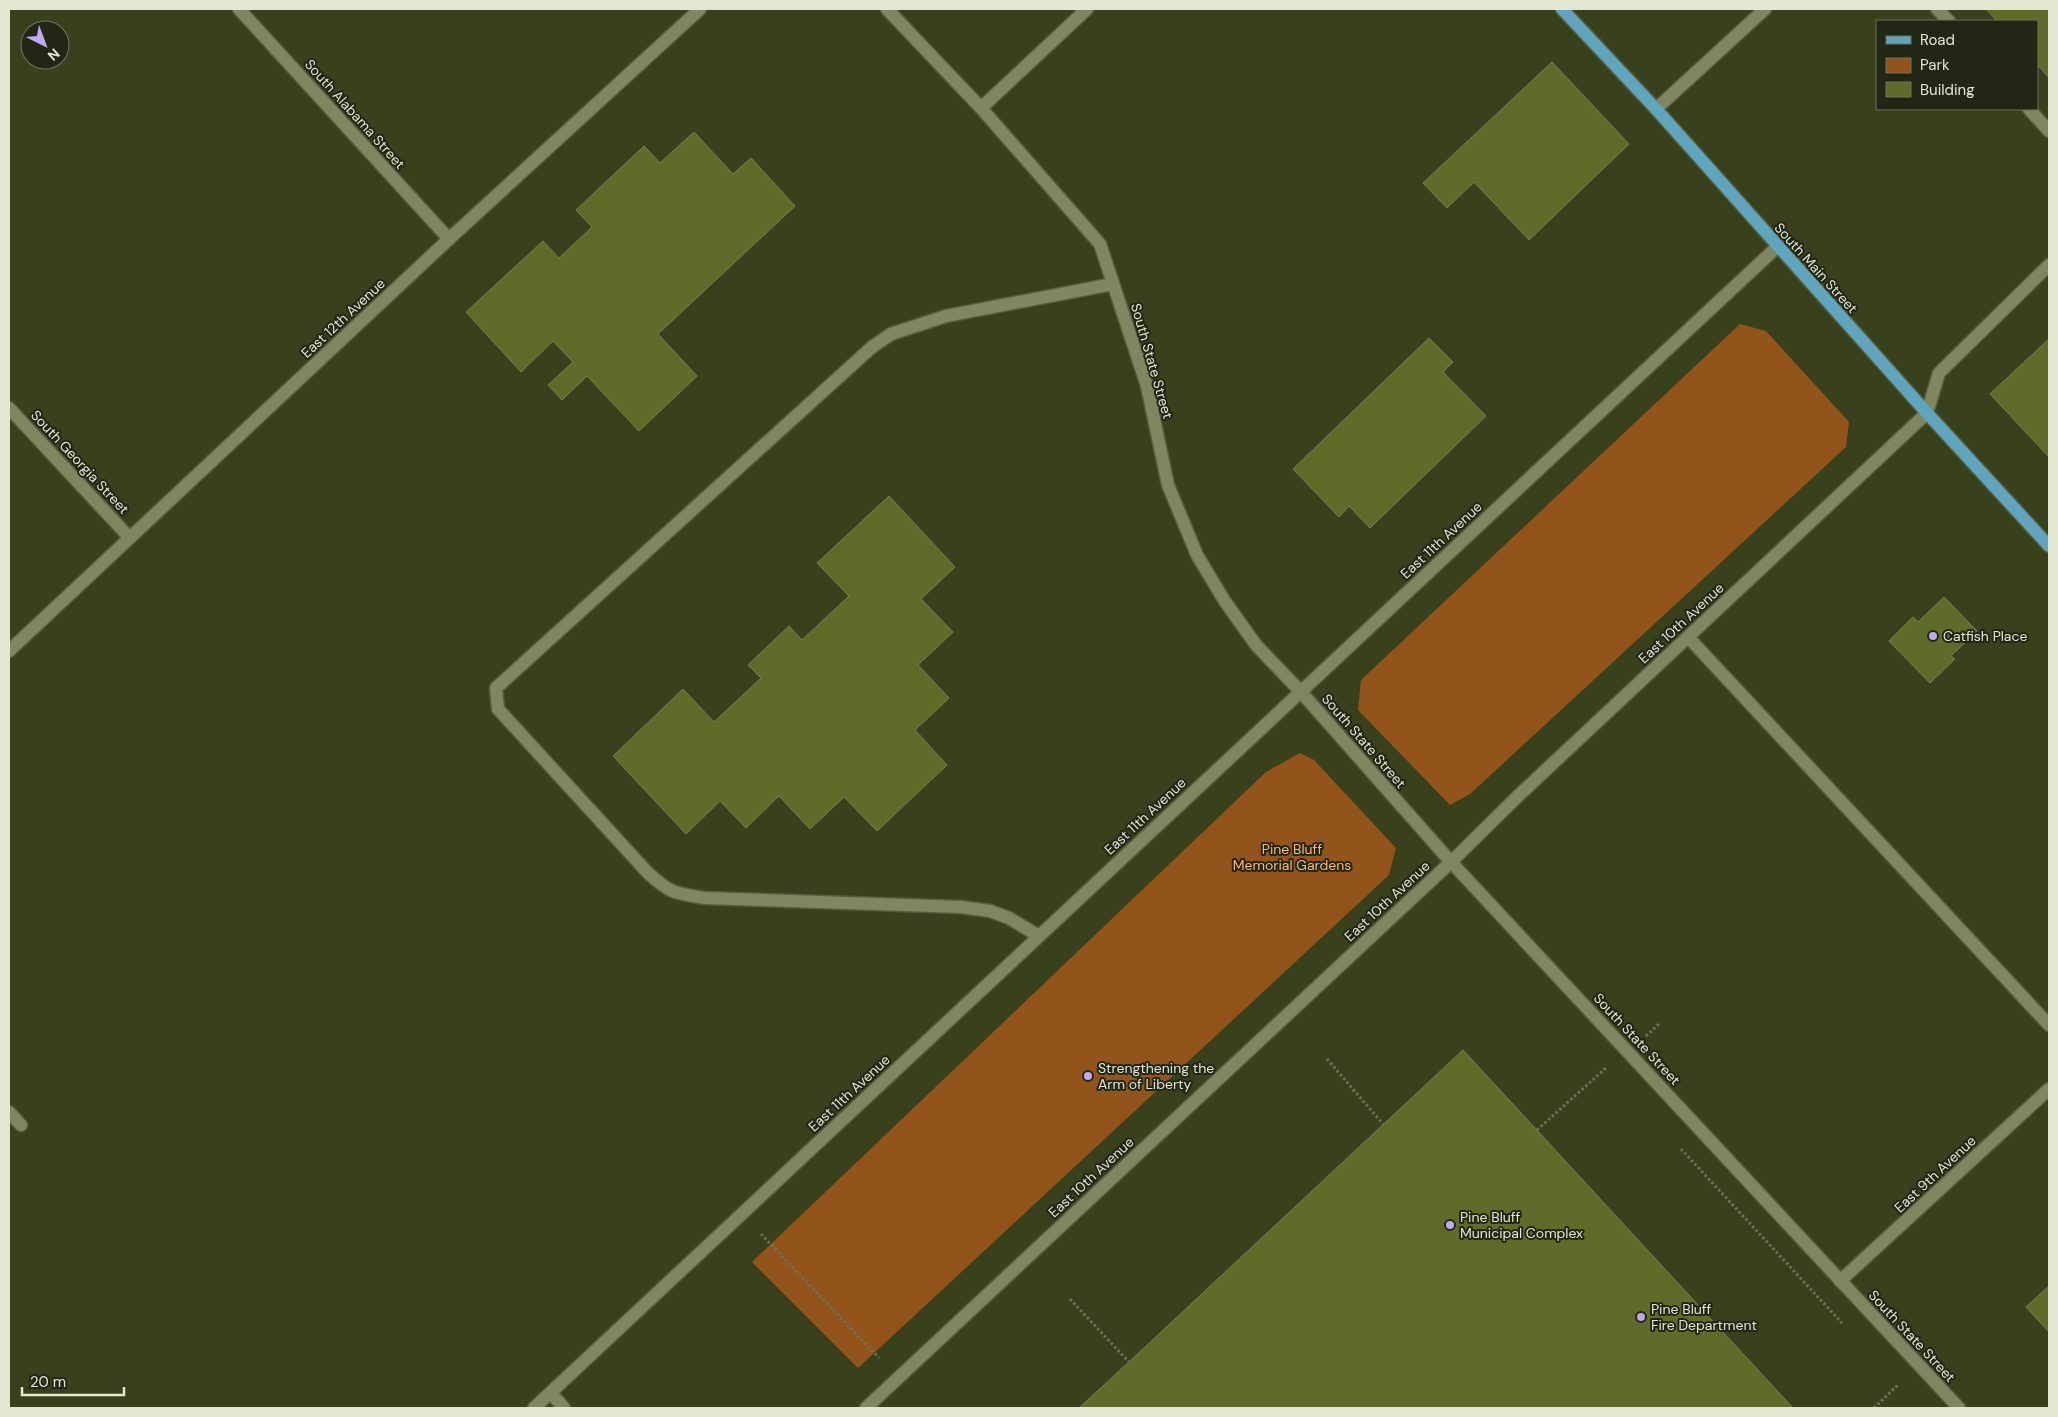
<svg xmlns="http://www.w3.org/2000/svg" width="2058" height="1417" font-family="'DM Sans',sans-serif">
<style>
.green{fill:#92541b}
.building{fill:#5f6b28;stroke:#778059}
.lines{fill:none;stroke-linecap:round;stroke-linejoin:round}
.minor-casing{stroke:#575d3c;stroke-width:15}
.major-casing{stroke:#575d3c;stroke-width:15}
.path{stroke:#6c7353;stroke-width:3;stroke-dasharray:2.5 2.5;stroke-linecap:butt}
.minor{stroke:#7e8760;stroke-width:12}
.major{stroke:#5ea5bd;stroke-width:12}
.poi-dot{fill:#c0a8f3;stroke:#222615;stroke-width:2}
.labels{text-anchor:middle;dominant-baseline:central;stroke-width:4;stroke-linejoin:round;paint-order:stroke}
.street-label{font-size:14px;fill:#e2e7d2;stroke:#222615}
.poi-label{font-size:14px;fill:#e2e7d2;stroke:#222615;text-anchor:start}
.park-label{font-size:14px;fill:#feb67d;stroke:#222615}
</style>
<rect width="100%" height="100%" fill="#39411c"/>
<g class="green">
<path d="M1740,324l26,7 83,91 -3,25 -376,347 -20,11 -92,-95 3,-30z"/>
<path d="M1300,753l14,7 82,88 -7,27 -531,493 -106,-106 514,-490z"/>
</g>
<g class="building">
<path d="M1986,9h63v69l-12,-14v-43h-40z"/>
<path d="M1552,62l77,82 -100,96 -55,-58 -27,26 -24,-25z"/>
<path d="M694,132l39,42 18,-16 44,48 -137,128 39,42 -58,55 -52,-55 -25,24 -14,-15 25,-23 -20,-21 -32,31 -55,-60 77,-71 16,17 33,-31 -16,-17 68,-64 16,17z"/>
<path d="M1429,338l24,24 -10,10 43,44 -116,112 -21,-22 -10,11 -46,-48z"/>
<path d="M2049,339v118l-59,-63z"/>
<path d="M889,496l66,71 -34,32 32,33 -35,33 31,33 -34,32 32,35 -70,66 -33,-34 -34,32 -31,-33 -33,32 -26,-27 -34,33 -73,-78 70,-67 31,33 47,-44 -13,-13 41,-39 13,14 47,-44 -32,-33z"/>
<path d="M1944,597l33,34 -26,25 4,3 -25,24 -41,-42 24,-24 5,5z"/>
<path d="M1463,1050l330,358h-714l50,-46z"/>
<path d="M2049,1286v46l-23,-25z"/>
</g>
<g class="lines">
<defs>
<g id="minor">
<path d="M239,9l210,230"/>
<path d="M887,9l94,99 119,136 47,142 21,99 29,70 27,45 32,45 45,47 150,170 508,546"/>
<path d="M1937,9l12,12"/>
<path d="M981,108l106,-99"/>
<path d="M1656,109l109,-100"/>
<path d="M2029,109l20,22"/>
<path d="M9,408l120,129"/>
<path d="M1688,637l361,388"/>
<path d="M9,651l440,-412 251,-230"/>
<path d="M1039,936l-30,-18 -19,-7 -29,-4 -256,-9c-30,-5 -34,-4 -57,-25l-150,-164 -2,-21 376,-341 19,-13 55,-18 167,-32"/>
<path d="M9,1112l12,13"/>
<path d="M1840,1281l209,-192"/>
<path d="M551,1393l13,15"/>
<path d="M534,1408l1243,-1161"/>
<path d="M866,1408l585,-546 66,-65 410,-384 12,-40 110,-108"/>
</g>
<path id="major" d="M1562,9l94,100 271,304 122,133"/>
</defs>
<use href="#minor" class="minor-casing"/>
<use href="#major" class="major-casing"/>
<g class="path">
<path d="M1646,1036l14,-13"/>
<path d="M1327,1059l56,65"/>
<path d="M1537,1130l69,-62"/>
<path d="M1681,1149l161,174"/>
<path d="M761,1234l118,124"/>
<path d="M1070,1299l59,63"/>
<path d="M1874,1408l25,-24"/>
</g>
<use href="#minor" class="minor"/>
<use href="#major" class="major"/>
</g>
<g class="poi-dot">
<circle cx="1933" cy="636" r="5"/>
<circle cx="1088" cy="1076" r="5"/>
<circle cx="1450" cy="1225" r="5"/>
<circle cx="1641" cy="1317" r="5"/>
</g>
<g class="labels">
<g class="street-label">
<text transform="translate(355 114) rotate(48)">South Alabama Street</text>
<text transform="translate(1816 268) rotate(48)">South Main Street</text>
<text transform="translate(343 318) rotate(-43)">East 12th Avenue</text>
<text transform="translate(1152 361) rotate(74)">South State Street</text>
<text transform="translate(80 462) rotate(47)">South Georgia Street</text>
<text transform="translate(1441 540) rotate(-43)">East 11th Avenue</text>
<text transform="translate(1681 623) rotate(-43)">East 10th Avenue</text>
<text transform="translate(1364 741) rotate(49)">South State Street</text>
<text transform="translate(1145 816) rotate(-43)">East 11th Avenue</text>
<text transform="translate(1387 901) rotate(-43)">East 10th Avenue</text>
<text transform="translate(1637 1039) rotate(47)">South State Street</text>
<text transform="translate(849 1093) rotate(-43)">East 11th Avenue</text>
<text transform="translate(1935 1174) rotate(-43)">East 9th Avenue</text>
<text transform="translate(1091 1177) rotate(-43)">East 10th Avenue</text>
<text transform="translate(1912 1336) rotate(47)">South State Street</text>
</g>
<g class="poi-label">
<text x="1943" y="636">Catfish Place</text>
<text x="1098" y="1068">Strengthening the<tspan x="1098" dy="16">Arm of Liberty</tspan></text>
<text x="1460" y="1217">Pine Bluff<tspan x="1460" dy="16">Municipal Complex</tspan></text>
<text x="1651" y="1309">Pine Bluff<tspan x="1651" dy="16">Fire Department</tspan></text>
</g>
<g class="park-label">
<text x="1292" y="849">Pine Bluff<tspan x="1292" dy="16">Memorial Gardens</tspan></text>
</g>
</g>
<rect width="2058" height="1417" fill="none" stroke="#e2e7d2" stroke-width="20"/>
<rect x="1876" y="20" width="162" height="90" fill="#222615" stroke="#6f7361"/>
<rect x="1886" y="36" width="25" height="8" fill="#5ea5bd" stroke="#6f7361"/>
<text x="1920" y="45" font-size="15" fill="#e2e7d2">Road</text>
<rect x="1886" y="58" width="25" height="15" fill="#92541b" stroke="#6f7361"/>
<text x="1920" y="70" font-size="15" fill="#e2e7d2">Park</text>
<rect x="1886" y="82" width="25" height="15" fill="#5f6b28" stroke="#6f7361"/>
<text x="1920" y="95" font-size="15" fill="#e2e7d2">Building</text>
<g transform="translate(45 45) rotate(138)"><circle r="24" fill="#222615" stroke="#6f7361"/>
<path d="M0-4L9 19L0 12L-9 19Z" fill="#c0a8f3"/>
<text y="-8" font-size="14" font-weight="bold" text-anchor="middle" fill="#e2e7d2">N</text>
</g>
<path d="M22 1387v8h102v-8" fill="none" stroke="#e2e7d2" stroke-width="2.5"/>
<text x="30" y="1387" font-size="15" fill="#e2e7d2" stroke="#222615" stroke-width="4" paint-order="stroke">20 m</text>
</svg>
